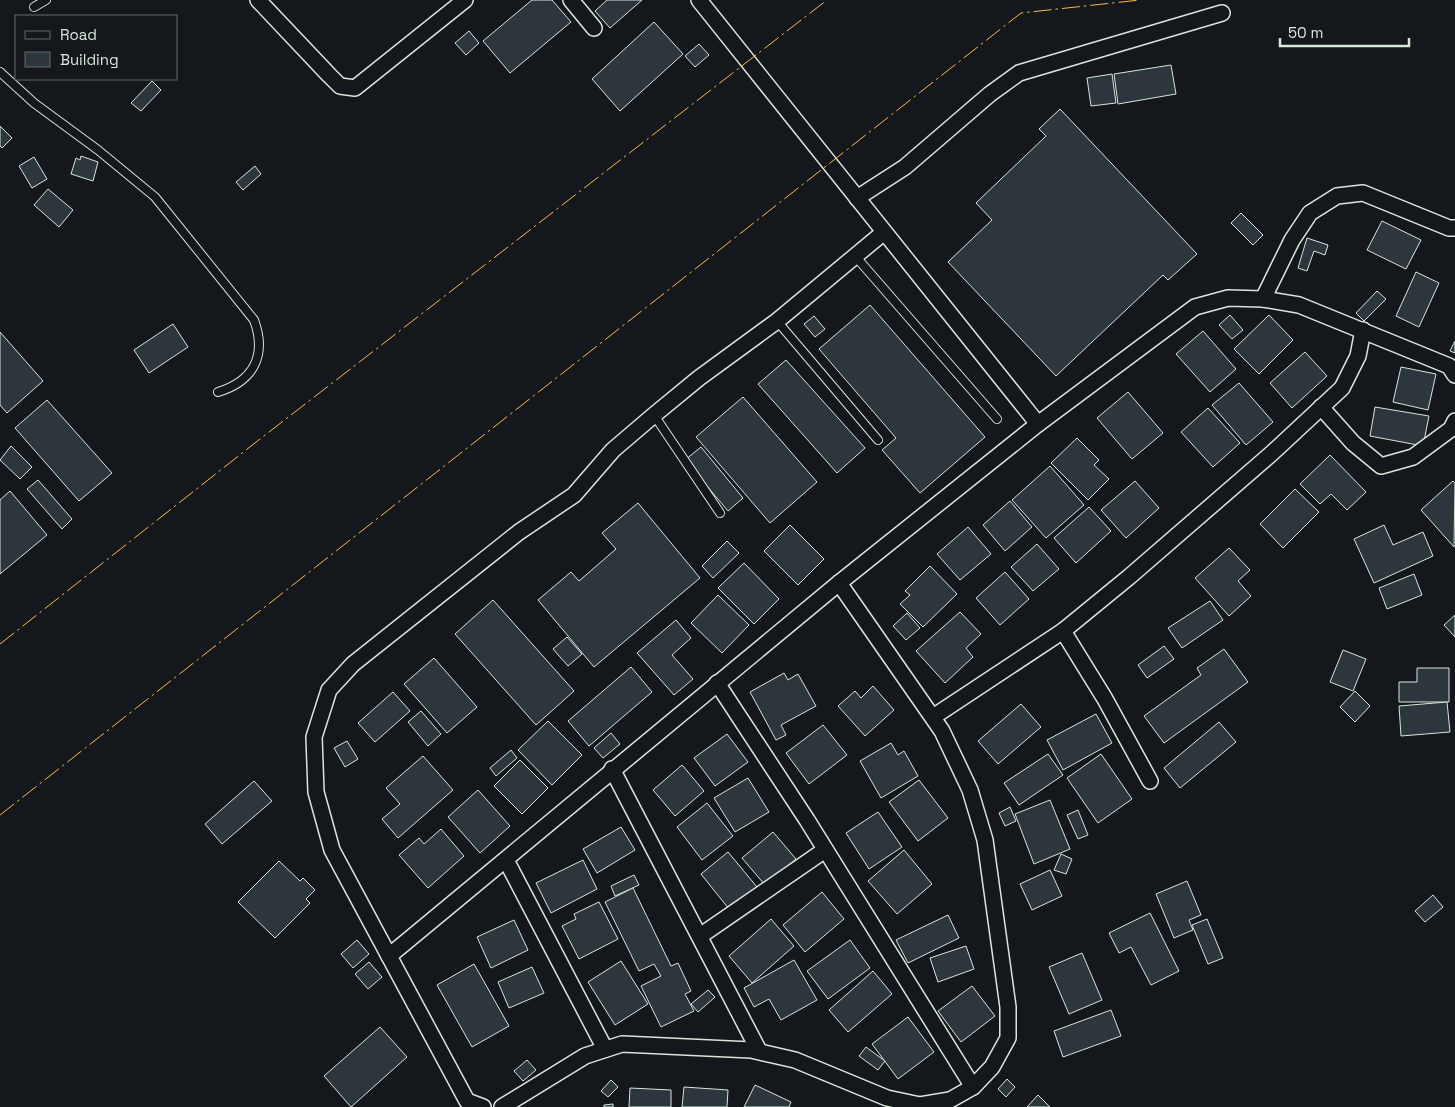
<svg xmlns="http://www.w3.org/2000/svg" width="1455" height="1107" font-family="'Space Grotesk',sans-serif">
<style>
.building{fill:#2c363c;stroke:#d8e6dc}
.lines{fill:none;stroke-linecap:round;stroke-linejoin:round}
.service-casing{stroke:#d8e6dc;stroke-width:10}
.minor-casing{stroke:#d8e6dc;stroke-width:18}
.service{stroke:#14181c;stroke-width:8}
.minor{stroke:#14181c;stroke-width:15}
.power{stroke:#ffb74d;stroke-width:1;stroke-dasharray:18 4 2.5 4;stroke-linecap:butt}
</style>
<rect width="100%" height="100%" fill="#14181c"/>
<g class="building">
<path d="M532,0h20l19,22 -61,51 -27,-32z"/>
<path d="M607,0h35l-32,28 -15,-17z"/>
<path d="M654,22l29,32 -63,57 -28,-32z"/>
<path d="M469,31l10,12 -13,12 -11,-12z"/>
<path d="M699,44l10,11 -14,12 -10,-11z"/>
<path d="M1171,65l5,29 -58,10 -4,-30z"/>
<path d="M1112,74l4,29 -25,3 -4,-28z"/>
<path d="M152,81l9,9 -20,21 -10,-8z"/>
<path d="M1060,109l137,145 -29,26 -5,-5 -107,101 -108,-114 44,-42 -16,-17 70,-67 -7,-7z"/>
<path d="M0,126l12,12 -10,10 -2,-2z"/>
<path d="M81,156l17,6 -5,19 -22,-7 5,-16 4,2z"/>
<path d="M34,157l13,22 -15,9 -13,-22z"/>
<path d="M255,166l6,8 -18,16 -7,-8z"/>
<path d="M48,189l25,21 -14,17 -25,-22z"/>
<path d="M1241,213l22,22 -10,10 -22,-22z"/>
<path d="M1382,221l39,19 -15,29 -39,-19z"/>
<path d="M1307,238l21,7 -3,10 -11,-4 -7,20 -9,-3z"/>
<path d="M1416,272l23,11 -20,44 -23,-11z"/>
<path d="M1377,291l9,8 -22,22 -8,-8z"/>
<path d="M870,305l115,132 -65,56 -38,-43 14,-12 -77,-89z"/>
<path d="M1230,315l13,15 -11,9 -13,-14z"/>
<path d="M1269,315l24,25 -34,34 -25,-25z"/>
<path d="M814,316l11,13 -10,8 -11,-13z"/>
<path d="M173,324l15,23 -39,26 -15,-23z"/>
<path d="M1203,331l33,38 -26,23 -34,-38z"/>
<path d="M0,332l43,49 -36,32 -7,-8z"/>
<path d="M1455,341v12l-5,-2z"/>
<path d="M1305,352l22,24 -35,32 -22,-25z"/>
<path d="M786,360l79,88 -28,25 -79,-89z"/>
<path d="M1401,367l35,7 -8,36 -35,-8z"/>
<path d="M1239,383l34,39 -27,23 -34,-40z"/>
<path d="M1128,392l35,41 -31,26 -35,-41z"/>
<path d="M743,397l74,85 -47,41 -74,-86z"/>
<path d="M47,400l65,73 -33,28 -64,-73z"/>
<path d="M1375,407l54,9 -6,30 -53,-10z"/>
<path d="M1208,408l32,35 -27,24 -32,-35z"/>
<path d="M1077,438l22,22 -5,5 15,14 -21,21 -37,-37z"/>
<path d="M11,446l21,21 -12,12 -20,-19z"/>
<path d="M701,447l42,51 -15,13 -43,-51z"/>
<path d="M1330,455l36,37 -19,18 -16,-16 -11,10 -20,-20z"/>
<path d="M1050,466l34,39 -38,33 -34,-38z"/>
<path d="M38,480l34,39 -10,10 -35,-40z"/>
<path d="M1135,481l24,27 -33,30 -25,-28z"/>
<path d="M1453,481l2,2 -1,64 -33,-37z"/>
<path d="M1295,489l24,23 -36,36 -23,-24z"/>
<path d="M10,491l37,44 -47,39v-74z"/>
<path d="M1010,501l22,26 -27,24 -22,-26z"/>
<path d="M638,503l62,75 -106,89 -56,-67 33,-28 8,9 37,-32 -14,-16z"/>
<path d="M1089,507l22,24 -35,32 -22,-25z"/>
<path d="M790,525l34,34 -26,26 -34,-34z"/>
<path d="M1384,525l9,20 30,-13 10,24 -59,27 -20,-44z"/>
<path d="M968,527l23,27 -31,26 -23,-26z"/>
<path d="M727,541l12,12 -26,25 -11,-12z"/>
<path d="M1037,544l22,25 -26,22 -22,-24z"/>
<path d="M1229,548l21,22 -12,11 13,15 -22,20 -34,-38z"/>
<path d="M744,563l35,36 -25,25 -36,-36z"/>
<path d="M930,566l27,28 -34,33 -23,-23 10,-9 -5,-4z"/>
<path d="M1005,572l24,27 -29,26 -24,-27z"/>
<path d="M1414,574l8,21 -35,14 -8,-21z"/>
<path d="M718,595l31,30 -27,28 -31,-30z"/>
<path d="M493,600l81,91 -38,34 -81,-91z"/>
<path d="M1210,601l13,19 -41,28 -14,-20z"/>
<path d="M960,612l21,22 -15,14 7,9 -28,26 -29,-32z"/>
<path d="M907,613l13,15 -14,12 -13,-14z"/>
<path d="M1455,615v22l-11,-12z"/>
<path d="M676,620l15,18 -19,17 21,24 -19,16 -37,-42z"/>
<path d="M567,637l15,17 -14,12 -15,-17z"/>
<path d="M1164,646l10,13 -27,19 -9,-13z"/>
<path d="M1224,649l24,33 -84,61 -20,-27 57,-41 -4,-7z"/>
<path d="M1343,650l23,9 -13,32 -23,-9z"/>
<path d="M434,658l43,49 -30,26 -43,-49z"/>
<path d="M631,667l21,25 -63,54 -21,-25z"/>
<path d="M1417,668h32v34h-50v-20h18z"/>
<path d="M784,673l4,7 10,-6 18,32 -35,19 5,10 -10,5 -26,-48z"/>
<path d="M873,686l21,24 -29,26 -27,-30 17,-15 6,7z"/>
<path d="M1355,691l15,15 -15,16 -15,-15z"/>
<path d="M393,692l17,19 -35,31 -17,-19z"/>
<path d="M1447,702l3,30 -49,4 -2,-30z"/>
<path d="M1021,704l20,23 -43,37 -20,-23z"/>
<path d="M421,711l20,23 -13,12 -20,-24z"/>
<path d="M1096,714l16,29 -49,27 -16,-30z"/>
<path d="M548,721l34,34 -30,30 -34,-35z"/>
<path d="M1219,722l17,20 -56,46 -16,-20z"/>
<path d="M823,725l24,30 -38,29 -23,-31z"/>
<path d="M611,733l9,11 -17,14 -9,-10z"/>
<path d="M727,734l21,28 -33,24 -21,-28z"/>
<path d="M347,741l11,18 -13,8 -11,-19z"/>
<path d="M891,743l7,12 6,-4 14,25 -37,22 -21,-37z"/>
<path d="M511,750l6,8 -21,18 -6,-8z"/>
<path d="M1048,754l15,21 -44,30 -15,-22z"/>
<path d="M1101,754l31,45 -34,24 -31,-45z"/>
<path d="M423,756l30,34 -55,48 -16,-19 18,-15 -14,-16z"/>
<path d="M520,760l28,28 -26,26 -28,-28z"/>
<path d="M682,765l22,26 -29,25 -22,-26z"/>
<path d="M748,778l21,34 -34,20 -21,-34z"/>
<path d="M919,780l29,38 -30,23 -29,-39z"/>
<path d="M254,781l18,20 -50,43 -17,-20z"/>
<path d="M478,790l32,36 -30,27 -32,-36z"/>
<path d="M1050,800l20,49 -36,15 -19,-50z"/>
<path d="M707,803l26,33 -31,24 -25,-33z"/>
<path d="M1010,807l6,14 -11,5 -6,-13z"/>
<path d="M1078,810l10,25 -10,4 -11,-24z"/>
<path d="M878,812l24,35 -33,22 -23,-36z"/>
<path d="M621,827l14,23 -38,23 -14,-24z"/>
<path d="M441,829l23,27 -36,32 -29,-33 20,-17 5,6z"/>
<path d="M773,832l23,27 -31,26 -23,-27z"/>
<path d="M904,850l28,34 -35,30 -29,-33z"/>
<path d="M728,852l29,35 -28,22 -28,-35z"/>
<path d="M1061,854l11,5 -6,15 -12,-4z"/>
<path d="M583,860l14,29 -46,24 -15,-30z"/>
<path d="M279,861l21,20 3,-3 12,12 -9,9 4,4 -35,35 -37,-36z"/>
<path d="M1050,870l12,26 -30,14 -12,-26z"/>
<path d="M634,875l5,10 -24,11 -4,-10z"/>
<path d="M1187,881l14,34 -12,5 4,10 -19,8 -18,-44z"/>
<path d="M633,888l38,78 7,-3 13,28 -6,3 9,17 -33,16 -20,-41 20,-10 -7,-12 -15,7 -34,-69z"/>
<path d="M822,892l22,27 -39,33 -22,-27z"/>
<path d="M1433,895l10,12 -18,15 -10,-11z"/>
<path d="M599,902l19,37 -39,20 -17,-33 14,-7 -2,-5z"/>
<path d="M1150,913l29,58 -28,14 -20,-38 -12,6 -10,-20z"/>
<path d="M948,915l11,23 -51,25 -12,-23z"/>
<path d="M771,919l23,27 -42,37 -23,-27z"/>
<path d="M1207,919l16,39 -15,6 -16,-39z"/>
<path d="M514,920l14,30 -37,18 -14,-31z"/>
<path d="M357,940l12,14 -16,14 -12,-14z"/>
<path d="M850,940l20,28 -42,31 -21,-28z"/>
<path d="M966,946l8,23 -36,13 -8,-24z"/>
<path d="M1082,953l20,47 -33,14 -20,-47z"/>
<path d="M794,960l23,40 -36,20 -12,-21 -15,8 -10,-19z"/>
<path d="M621,961l27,43 -33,21 -27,-43z"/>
<path d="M369,962l13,15 -14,12 -13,-15z"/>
<path d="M474,964l35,62 -37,21 -35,-62z"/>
<path d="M532,967l12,26 -35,15 -11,-26z"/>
<path d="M873,971l19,23 -44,38 -19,-22z"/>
<path d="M972,986l23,30 -34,26 -23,-31z"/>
<path d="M708,990l7,7 -17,15 -7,-8z"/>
<path d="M1111,1010l10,26 -58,21 -9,-26z"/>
<path d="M908,1017l26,35 -36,27 -26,-35z"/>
<path d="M380,1027l27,30 -56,50 -27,-31z"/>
<path d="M866,1047l19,14 -7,9 -19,-14z"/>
<path d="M527,1060l9,10 -13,11 -9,-10z"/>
<path d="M1007,1079l8,8 -9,10 -8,-8z"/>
<path d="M611,1080l7,7 -10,10 -7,-6z"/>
<path d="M755,1085l36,17 -2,5h-45z"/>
<path d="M684,1087l44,3 -1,17h-45z"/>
<path d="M630,1088l41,2v17h-42z"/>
<path d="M1038,1095l12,12h-23z"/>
<path d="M613,1104v3h-9v-2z"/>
</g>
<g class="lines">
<defs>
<g id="service">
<path d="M34,7l12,-7"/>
<path d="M0,72l34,31 64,47 57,47 99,123c13,35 0,61 -36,72"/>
<path d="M856,257l141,162"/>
<path d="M777,321l101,119"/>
<path d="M654,415l66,98"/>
</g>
<g id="minor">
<path d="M258,0l71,75 11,11 15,2 110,-88"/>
<path d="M571,0l23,28"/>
<path d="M699,0l339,424"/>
<path d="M857,198l48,-31 85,-73 29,-21 203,-60"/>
<path d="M1263,299l29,-59 18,-27 27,-17 26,-3 86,35h6"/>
<path d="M1321,407l32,36 28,23 32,-9 38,-28 4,-8"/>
<path d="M1063,631l42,68 45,82"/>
<path d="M717,683l90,137 166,267"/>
<path d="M933,717l130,-86 66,-54 142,-123 71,-66 16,-32 5,-26"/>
<path d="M612,769l147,282"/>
<path d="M506,860l99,189"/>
<path d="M700,936l125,-86"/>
<path d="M389,956l-57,-106 -16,-58 -2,-55 15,-47 24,-26 166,-132 55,-37 39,-45 41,-35 45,-37 78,-57 106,-88"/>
<path d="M483,1107l-16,-6 -78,-145 450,-373 199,-159 157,-117 33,-9 35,1 36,6 150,61 6,9"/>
<path d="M502,1107l83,-51 37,-12 129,6 44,10 92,38 33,7 30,-5 23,-13 19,-20 16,-29v-31l-23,-167 -15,-50 -28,-59 -103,-148"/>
</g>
</defs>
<use href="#service" class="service-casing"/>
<use href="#minor" class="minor-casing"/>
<use href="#service" class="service"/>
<use href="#minor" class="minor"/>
<g class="power">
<path d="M0,644l260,-205 567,-439"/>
<path d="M0,815l1021,-802 119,-13"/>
</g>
</g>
<rect x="15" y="15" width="162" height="65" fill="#14181c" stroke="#626a69"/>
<rect x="25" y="31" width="25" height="8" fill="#14181c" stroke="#626a69"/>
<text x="60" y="40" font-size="15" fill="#d8e6dc">Road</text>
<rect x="25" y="52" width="25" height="15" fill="#2c363c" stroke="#626a69"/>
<text x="60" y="65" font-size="15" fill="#d8e6dc">Building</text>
<path d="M1280 38v8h129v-8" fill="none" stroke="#d8e6dc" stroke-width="2.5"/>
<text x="1288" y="38" font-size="15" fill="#d8e6dc" stroke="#14181c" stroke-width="4" paint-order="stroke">50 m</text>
</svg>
